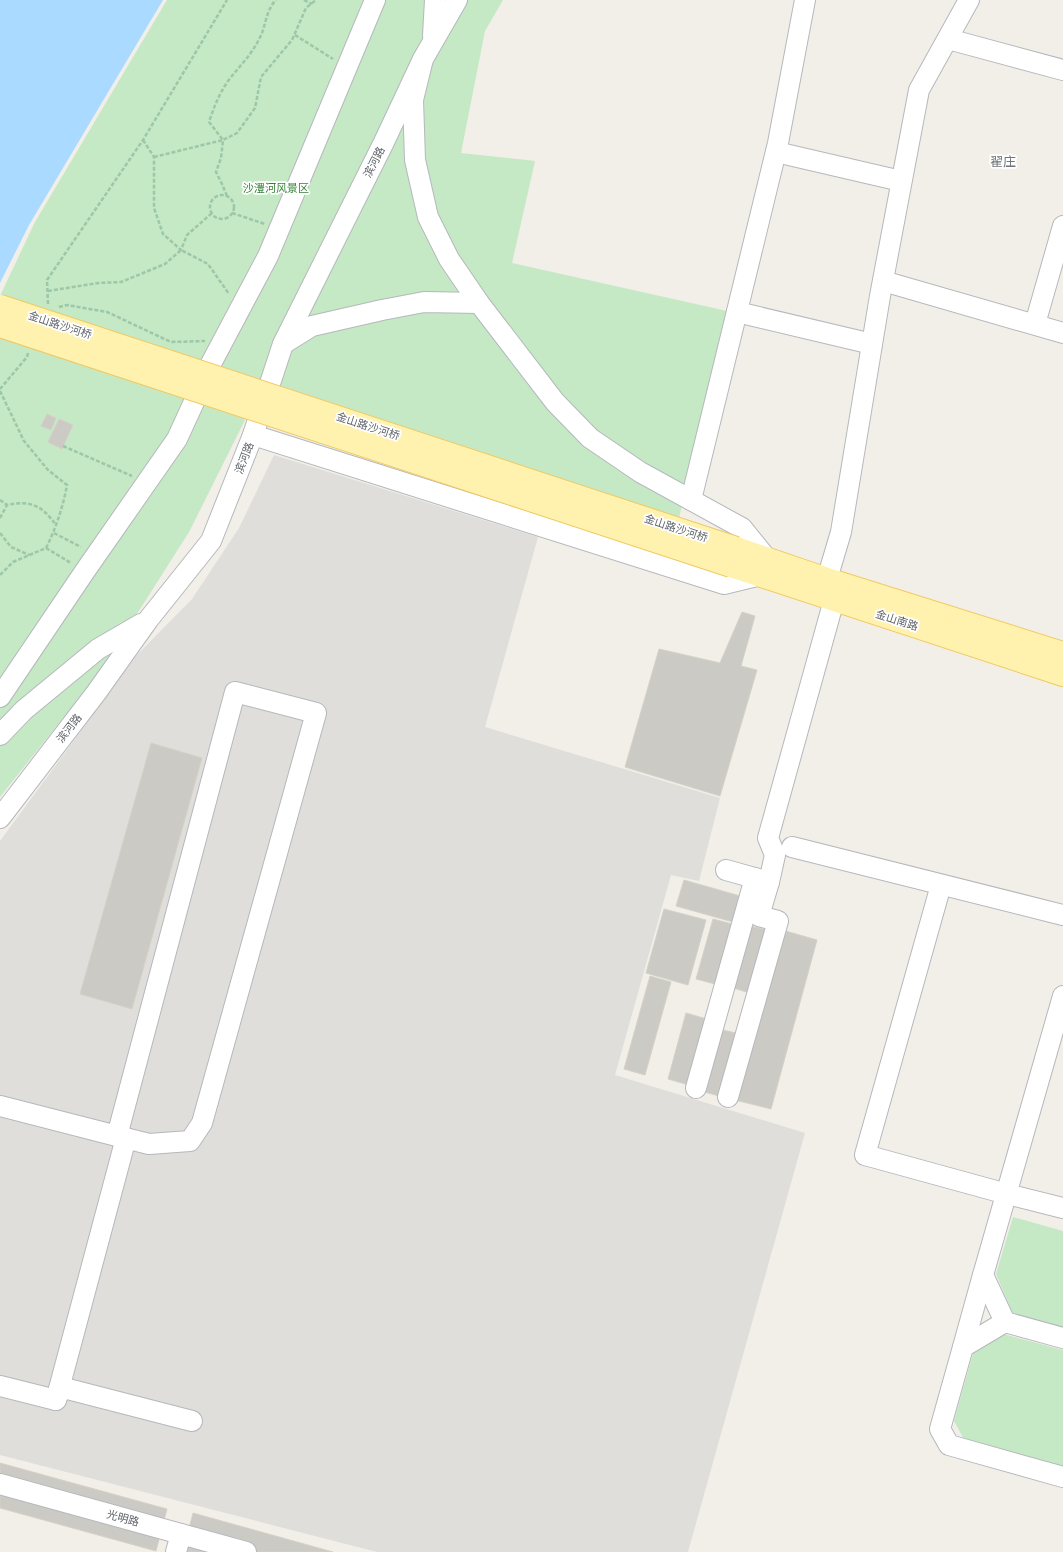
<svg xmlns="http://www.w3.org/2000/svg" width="1063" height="1552" font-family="'PT Sans','Noto Sans SC',sans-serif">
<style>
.industrial{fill:#e0deda}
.green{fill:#c5e8c5}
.water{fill:#aadaff}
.building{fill:#cccac5;stroke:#d6d1c6}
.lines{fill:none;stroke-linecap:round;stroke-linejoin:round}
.minor-casing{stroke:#b5b8bc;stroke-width:22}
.major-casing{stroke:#f2c960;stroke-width:24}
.path{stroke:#9cc7a9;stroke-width:2.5;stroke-dasharray:4 2;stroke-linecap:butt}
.minor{stroke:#fff;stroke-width:20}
.major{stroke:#fff2af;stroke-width:22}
.major-bridge-casing{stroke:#f2c960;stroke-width:24;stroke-linecap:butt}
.major-bridge{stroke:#fff2af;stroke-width:22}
.labels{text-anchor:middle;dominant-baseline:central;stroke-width:3.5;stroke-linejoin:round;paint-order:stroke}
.street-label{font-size:11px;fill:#5f6368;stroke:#fff}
.park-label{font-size:11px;fill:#348238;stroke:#fff}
.quarter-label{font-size:13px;fill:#70757a;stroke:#fff}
</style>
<rect width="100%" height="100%" fill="#f1efe8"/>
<path class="industrial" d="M274,455l264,82 -53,190 235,71 -21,83 -28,-6 -56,200 190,58 -117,419h-311l-377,-97v-614l136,-185 56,-57 47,-71z"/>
<g class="green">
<path d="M167,0h336l-18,31 -24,122 74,8 -23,102 215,48 -48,207 -420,-139 -15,43 -55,110 -87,137 -102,128v-501l35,-74z"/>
<path d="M1013,1217l50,14v98l-49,-13 -18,-42z"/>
<path d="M1003,1334l60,16v117l-98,-26 -11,-20 20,-71z"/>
</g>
<path class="water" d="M0,0h163l-134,225 -29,58z"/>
<g class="building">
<path d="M47,414l9,4 -5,12 -10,-4z"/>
<path d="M59,419l14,6 -11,24 -14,-7z"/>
<path d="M742,612l13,4 -14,50 16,4 -37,126 -95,-29 34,-118 61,14z"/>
<path d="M151,743l51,15 -70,251 -52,-15z"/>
<path d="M684,880l56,16 -7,26 -57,-16z"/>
<path d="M664,909l42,11 -18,65 -42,-12z"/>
<path d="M713,919l19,5 -17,60 -19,-5z"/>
<path d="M747,925l20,5 -17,63 -20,-6z"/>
<path d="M782,930l35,10 -46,169 -36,-9z"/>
<path d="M650,976l21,6 -26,93 -21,-6z"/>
<path d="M686,1013l21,6 -18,66 -21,-6z"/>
<path d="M718,1029l18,4 -17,63 -18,-5z"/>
<path d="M0,1463l167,46 -11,42 -156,-43z"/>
<path d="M193,1513l140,39h-150z"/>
</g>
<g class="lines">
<defs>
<g id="minor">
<path d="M433,36l2,-36"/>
<path d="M948,39l115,31"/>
<path d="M776,152l125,29"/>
<path d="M883,281l180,52"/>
<path d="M737,312l135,32"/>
<path d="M1035,324l28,-98"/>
<path d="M283,344l29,-18 70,-16 42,-8 55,1"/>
<path d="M206,373l62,-117 107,-256"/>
<path d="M253,435l471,149 37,-9 6,-16 -25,-31 -102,-56 -50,-34 -35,-36 -76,-99 -30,-44 -21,-42 -13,-57 -2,-60 10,-41"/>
<path d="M691,500l87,-357 27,-143"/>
<path d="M827,579l14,-47 39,-236 39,-206 50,-90"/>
<path d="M0,697l85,-126 92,-132 22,-48"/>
<path d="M0,735l24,-25 74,-61 43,-25"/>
<path d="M0,818l96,-125 52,-73 63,-79 42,-106 30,-91 101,-202 39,-83 34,-59"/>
<path d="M792,847l271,68"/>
<path d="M726,870l43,12 6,-27 -7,-17 66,-238"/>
<path d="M941,885l-76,270 142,39 56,14"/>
<path d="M1063,996l-80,279 22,47 58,16"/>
<path d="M696,1088l59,-210"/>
<path d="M728,1097l50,-176 -19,-5 10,-34"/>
<path d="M0,1106l117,30 32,8 41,-3 12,-18 114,-410 -81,-21 -118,444"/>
<path d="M1005,1322l-42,25 -23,82 9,16 114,32"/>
<path d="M963,1347l20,-72"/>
<path d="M0,1386l56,14 70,-262"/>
<path d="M56,1400l4,-13 132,34"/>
<path d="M0,1484l246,68"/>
<path d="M176,1552l5,-18"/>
</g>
<g id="major">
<path d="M736,548l91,31 236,74"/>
<path d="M731,566l332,109"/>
</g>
</defs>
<use href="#minor" class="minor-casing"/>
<use href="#major" class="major-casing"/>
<g class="path">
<path d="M304,0l8,4"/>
<path d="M295,35l38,24"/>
<path d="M143,140l11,17v51l9,26 18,16 6,-15 25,-22"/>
<path d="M154,157l69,-17 -14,-18c5,-15 10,-28 19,-41 13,-17 25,-27 34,-48 4,-11 5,-24 14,-33"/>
<circle cx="222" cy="207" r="12"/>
<path d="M227,196l-5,-12 -6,-12 5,-14 2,-18 14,-7 18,-25 6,-31 31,-37 14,-32 10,-8"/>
<path d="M232,213l33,11"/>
<path d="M48,291l50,-8 23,-1 44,-18 16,-14 27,14 21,30"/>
<path d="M48,304l-1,-24 96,-140 84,-140"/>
<path d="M59,307l8,-2 40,7 64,30 34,-1"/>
<path d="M0,389l27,-32 1,-4"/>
<path d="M0,391l24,50 24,29 19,15c-4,22 -11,43 -21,63l-33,14 -13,13"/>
<path d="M63,446l69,30"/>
<path d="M0,500l7,5"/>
<path d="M0,518l7,-13c25,-5 35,1 49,20"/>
<path d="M0,533l11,14 18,8"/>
<path d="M54,533l27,14"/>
<path d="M46,548l25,15"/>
</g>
<use href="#minor" class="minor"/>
<use href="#major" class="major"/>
<defs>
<g id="major-bridge">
<path d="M0,306l736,242"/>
<path d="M0,326l731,240"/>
</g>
</defs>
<use href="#major-bridge" class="major-bridge-casing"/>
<use href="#major-bridge" class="major-bridge"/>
</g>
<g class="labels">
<g class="street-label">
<text transform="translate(374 162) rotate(-63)">滨河路</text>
<text transform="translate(60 325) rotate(18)">金山路沙河桥</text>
<text transform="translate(368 426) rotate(18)">金山路沙河桥</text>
<text transform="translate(244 458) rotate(-69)">滨河路</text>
<text transform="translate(676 528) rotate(18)">金山路沙河桥</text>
<text transform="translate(897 620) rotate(18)">金山南路</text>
<text transform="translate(69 728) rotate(-52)">滨河路</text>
<text transform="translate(123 1518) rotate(15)">光明路</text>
</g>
<g class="park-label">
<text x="276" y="188">沙澧河风景区</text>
</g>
<g class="quarter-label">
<text x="1003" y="161">翟庄</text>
</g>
</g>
</svg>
